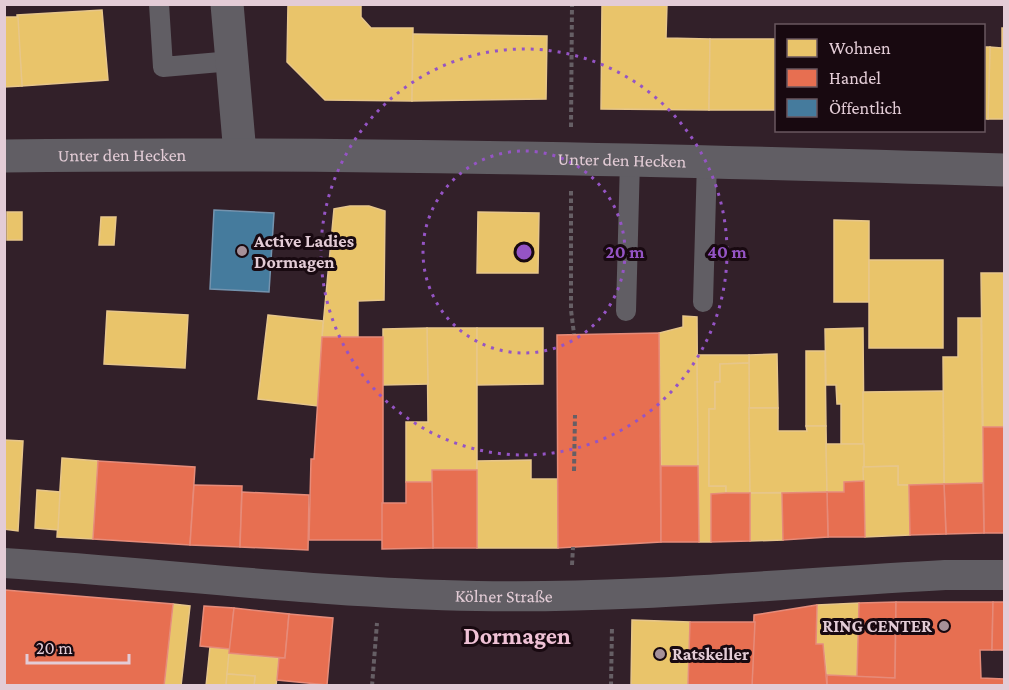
<svg xmlns="http://www.w3.org/2000/svg" width="1009" height="690" font-family="'Crimson Pro',serif">
<style>
.homes{fill:#e9c46a;stroke:#e7c68a;stroke-width:1.5}
.shops{fill:#e76f51;stroke:#e68b79;stroke-width:1.5}
.public{fill:#457b9d;stroke:#7493ae;stroke-width:1.5}
.lines{fill:none;stroke-linecap:round;stroke-linejoin:round}
.path{stroke:#665f65;stroke-width:4;stroke-dasharray:4.5 3;stroke-linecap:butt}
.service{stroke:#615e64;stroke-width:20}
.pedestrian{stroke:#615e64;stroke-width:30}
.minor{stroke:#615e64;stroke-width:33}
.ring{fill:none;stroke:#9554c5;stroke-width:3;stroke-dasharray:3 6}
.poi-dot{fill:#a59099;stroke:#180910;stroke-width:2}
.labels{text-anchor:middle;dominant-baseline:central;stroke-width:6;stroke-linejoin:round;paint-order:stroke}
.street-label{font-size:18px;fill:#e3ccd6;stroke:#180910}
.poi-label{font-size:18px;font-weight:bold;fill:#e3ccd6;stroke:#180910;text-anchor:start}
.district-label{font-size:24px;font-weight:bold;fill:#f0c2d6;stroke:#180910}
.centre{fill:#9554c5;stroke:#180910;stroke-width:3}
.ring-label{font-size:18px;text-anchor:middle;font-weight:bold;fill:#9554c5;stroke:#180910;stroke-width:6;stroke-linejoin:round;paint-order:stroke}
</style>
<rect width="100%" height="100%" fill="#322029"/>
<g class="homes">
<path d="M288,4h73v13l10,11h42l-1,73 -87,-1 -38,-38z"/>
<path d="M602,4h65l-1,34 44,1 -1,71 -108,-1z"/>
<path d="M102,10l6,70 -86,6 -5,-71z"/>
<path d="M4,17h14l4,69 -18,1z"/>
<path d="M1002,28h2v91h-16l2,-72 12,1z"/>
<path d="M413,34l134,2 -1,63 -134,2z"/>
<path d="M710,39h66v71h-67z"/>
<path d="M984,47h6l-2,72h-4z"/>
<path d="M350,206h19l16,5 -1,89 -26,1v36h-36l12,-128z"/>
<rect x="7" y="212" width="15" height="28"/>
<path d="M478,212l61,1 -1,60h-61z"/>
<path d="M101,217h15l-2,28h-15z"/>
<path d="M834,220l35,1v81h-35z"/>
<rect x="869" y="260" width="74" height="88"/>
<path d="M981,273h23v154h-21z"/>
<path d="M107,311l81,4 -3,53 -81,-4z"/>
<path d="M268,315l55,6 -5,85 -60,-7z"/>
<path d="M683,316l14,1 1,149h-37l-2,-133 24,-6z"/>
<path d="M958,318h23l2,165 -39,1 -1,-127h15z"/>
<path d="M427,328h50v142h-45v12h-26v-60h22z"/>
<path d="M427,328l1,56 -45,1v-56z"/>
<path d="M477,328h66v56l-66,1z"/>
<path d="M863,328l1,116h-23v-40h-4l-1,-19h-10l-1,-56z"/>
<path d="M806,351h19l1,75h-20z"/>
<path d="M777,354l1,54h-29v-53z"/>
<path d="M697,355h52v8l-29,1v18h-5v27h-6v77h17v7l-15,1v48h-12z"/>
<path d="M749,363l1,130h-24v-7h-17v-77h6v-27h5v-18z"/>
<path d="M943,391l1,93 -46,1v-19l-35,1v-75z"/>
<path d="M749,408h29v23h29l-1,-5h20l1,66 -77,1z"/>
<path d="M4,440l19,1 -5,90 -14,-2z"/>
<path d="M826,444h38v37l-20,1v10h-17z"/>
<path d="M62,458l36,3 -5,78 -36,-2z"/>
<path d="M531,460v19h27v69h-81v-87z"/>
<path d="M898,466v19h11l1,50 -45,2 -2,-70z"/>
<path d="M37,490l23,2 -2,38 -23,-2z"/>
<path d="M750,493h32l1,47 -33,1z"/>
<path d="M859,603l-2,74 -30,-2 -4,-31h-7l1,-39z"/>
<path d="M173,604l17,2 -9,80h-17z"/>
<path d="M632,620l58,2 -2,64h-57z"/>
<path d="M210,647l20,2 -4,37h-20z"/>
<path d="M229,653l50,5 -3,28h-22l1,-10 -28,-2z"/>
<path d="M227,674l28,2 -1,10h-28z"/>
</g>
<g class="shops">
<path d="M659,333l2,209 -103,6 -1,-213z"/>
<path d="M322,337h61v203h-74l2,-81h3z"/>
<path d="M983,427h21v106h-20z"/>
<path d="M98,461l97,6 -5,78 -97,-6z"/>
<path d="M661,466h37l1,76h-38z"/>
<path d="M432,470h45v78h-44z"/>
<path d="M864,481l1,56h-37l-1,-45h17v-10z"/>
<path d="M406,482h26l1,66 -51,1v-46h24z"/>
<path d="M983,483l1,50 -38,1 -2,-50z"/>
<path d="M944,484l2,50 -36,1 -1,-50z"/>
<path d="M194,485l48,1 -2,61 -50,-2z"/>
<path d="M242,492l67,3 -1,55 -68,-3z"/>
<path d="M827,492l1,45 -45,3 -1,-47z"/>
<path d="M726,493h24v48l-39,1v-48z"/>
<path d="M5,590l168,14 -9,82h-160z"/>
<path d="M896,602l-1,76 -38,-1 2,-74z"/>
<path d="M896,602h97l-1,48h-12l1,28 23,1v7h-177v-11l68,3z"/>
<path d="M993,602h11v48h-12z"/>
<path d="M817,605l-1,39h7l4,42h-75l2,-71z"/>
<path d="M204,606l30,2 -4,41 -30,-3z"/>
<path d="M234,608l55,6 -4,44 -56,-5z"/>
<path d="M289,614l44,4 -6,67 -50,-5 2,-22h6z"/>
<path d="M690,622h65l-3,64h-64z"/>
</g>
<path class="public" d="M214,210l60,3 -5,79 -59,-3z"/>
<g class="lines">
<g class="path">
<path d="M571,127l1,-123"/>
<path d="M571,191v119l3,24"/>
<path d="M574,471l1,-56"/>
<path d="M572,565l1,-18"/>
<path d="M372,686l5,-63"/>
<path d="M611,686l1,-60"/>
</g>
<g class="service">
<path d="M159,4l4,63 69,-6"/>
<path d="M703,302l4,-141"/>
<path d="M626,311l4,-151"/>
</g>
<path class="pedestrian" id="s1" d="M4,563c158,10 315,30 473,33 155,3 312,-13 468,-21h59"/>
<g class="minor">
<path d="M227,4l13,150"/>
<path id="s2" d="M4,156c334,-4 667,4 1000,14"/>
</g>
</g>
<g class="ring">
<circle cx="524" cy="252" r="101"/>
<circle cx="524" cy="252" r="203"/>
</g>
<g class="poi-dot">
<circle cx="242" cy="251" r="6"/>
<circle cx="944" cy="626" r="6"/>
<circle cx="660" cy="654" r="6"/>
</g>
<g class="labels">
<g class="street-label">
<text stroke="none"><textPath href="#s2" startOffset="118">Unter den Hecken</textPath></text>
<text stroke="none"><textPath href="#s2" startOffset="618">Unter den Hecken</textPath></text>
<text stroke="none"><textPath href="#s1" startOffset="501">Kölner Straße</textPath></text>
</g>
<g class="poi-label">
<text x="254" y="241">Active Ladies<tspan x="254" dy="21">Dormagen</tspan></text>
<text x="932" y="626" text-anchor="end">RING CENTER</text>
<text x="672" y="654">Ratskeller</text>
</g>
<g class="district-label">
<text x="517" y="635">Dormagen</text>
</g>
</g>
<circle cx="524" cy="252" r="9" class="centre"/>
<g class="ring-label">
<text x="625" y="258">20 m</text>
<text x="727" y="258">40 m</text>
</g>
<rect width="1009" height="690" fill="none" stroke="#e3ccd6" stroke-width="12"/>
<rect x="775" y="24" width="210" height="108" fill="#180910" stroke="#69575f" stroke-width="1.5"/>
<rect x="787" y="39" width="30" height="18" fill="#e9c46a" stroke="#69575f" stroke-width="1.5"/>
<text x="829" y="54" font-size="18" fill="#e3ccd6">Wohnen</text>
<rect x="787" y="69" width="30" height="18" fill="#e76f51" stroke="#69575f" stroke-width="1.5"/>
<text x="829" y="84" font-size="18" fill="#e3ccd6">Handel</text>
<rect x="787" y="99" width="30" height="18" fill="#457b9d" stroke="#69575f" stroke-width="1.5"/>
<text x="829" y="114" font-size="18" fill="#e3ccd6">Öffentlich</text>
<path d="M27 654v9h102v-9" fill="none" stroke="#e3ccd6" stroke-width="3"/>
<text x="36" y="654" font-size="18" fill="#e3ccd6" stroke="#180910" stroke-width="4.5" paint-order="stroke">20 m</text>
</svg>
